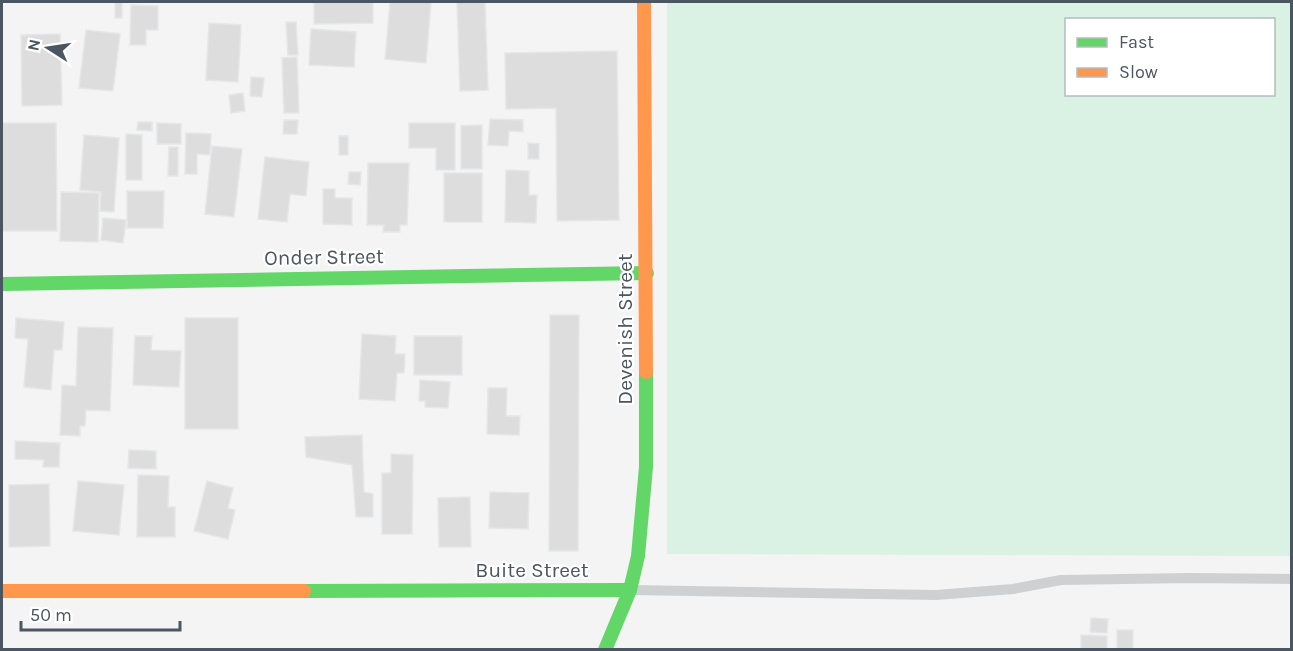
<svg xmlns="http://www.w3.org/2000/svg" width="1293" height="651" font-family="Karla,sans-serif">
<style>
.green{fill:#d9f2e3;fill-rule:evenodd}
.building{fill:#ddddde;stroke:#e5e6e7;stroke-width:1.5}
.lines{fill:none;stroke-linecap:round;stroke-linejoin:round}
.lane{stroke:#ced0d2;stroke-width:10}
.fast{stroke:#63d668;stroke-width:14}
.slow{stroke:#ff974d;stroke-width:14}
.labels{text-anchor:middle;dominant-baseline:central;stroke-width:4.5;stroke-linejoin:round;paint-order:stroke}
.street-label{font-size:21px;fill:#4a5661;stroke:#fff}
</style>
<rect width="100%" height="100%" fill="#f4f4f4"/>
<path class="green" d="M667,2h624v554l-624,-2zM1066,20h208v74h-208z"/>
<g class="building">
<rect x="115" y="2" width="7" height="16"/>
<path d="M314,2h59v21l-59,1z"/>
<path d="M390,2h41l-5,61 -41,-4z"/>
<path d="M457,2h28l3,88 -28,1z"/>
<path d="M131,5l27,1v24h-12v15h-16z"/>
<path d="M286,22h10l2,33h-10z"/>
<path d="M209,23l32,2 -3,57 -32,-2z"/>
<path d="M311,29l45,3 -2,35 -45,-2z"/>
<path d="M86,30l34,4 -7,57 -34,-3z"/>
<path d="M60,34l2,71 -40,1 -1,-71z"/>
<path d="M617,51l2,169 -62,1 -1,-113 -50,1 -1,-56z"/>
<path d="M297,57l2,56h-15l-2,-55z"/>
<path d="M251,77l13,1 -2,19 -12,-1z"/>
<path d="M243,93l2,18 -14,2 -2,-18z"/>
<path d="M490,119l33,1v12l-14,-1 -1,15 -20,-1z"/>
<path d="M284,120h14l-1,14h-14z"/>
<path d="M138,122h14v9l-15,-1z"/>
<path d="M2,123h54l1,108h-55z"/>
<path d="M157,123l24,1v20h-24z"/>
<path d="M409,123h46v47h-19v-22h-27z"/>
<path d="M482,125v44h-21v-43z"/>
<path d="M186,133l25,1 -1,21 -13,-1v20h-12z"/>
<path d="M126,134l16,1v45h-16z"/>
<path d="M84,135l35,3 -5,74 -14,-1 1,-19 -21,-2z"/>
<rect x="339" y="136" width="9" height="19"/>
<path d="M528,143l11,1v15h-11z"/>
<path d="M212,146l30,3 -8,68 -29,-3z"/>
<path d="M169,147h9v29h-10z"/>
<path d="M265,157l44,5 -3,34 -16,-2 -3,28 -29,-3z"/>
<path d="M368,163h41l-2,62h-7v7h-17l1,-7h-17z"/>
<path d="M506,170l23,1v24h8l-1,28 -31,-1z"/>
<path d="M349,172h12l-1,13 -12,-1z"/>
<rect x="444" y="173" width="38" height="49"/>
<path d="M323,189h12v9h17v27l-29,-1z"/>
<path d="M127,191h37l-1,37h-36z"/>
<path d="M61,192l38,1 -1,49 -38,-1z"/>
<path d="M103,218l23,2 -3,23 -22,-3z"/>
<path d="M550,315h29l-1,236h-29z"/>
<path d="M16,318l48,4 -2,28h-8l-3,40 -27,-3 4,-48 -13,-1z"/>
<rect x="185" y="318" width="53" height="111"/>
<path d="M78,327l35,1 -3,83 -24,-1 -1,16h-5v10l-20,-1 2,-50 14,1z"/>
<path d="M362,334l34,2 -1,18h10l-1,19h-7l-2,28 -36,-2z"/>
<path d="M135,336h17l-1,14 30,1 -2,36 -46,-2z"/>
<rect x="414" y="336" width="48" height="39"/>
<path d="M420,380l30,2 -2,26 -23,-1v-6h-6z"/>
<path d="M488,388h19l-1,28h14l-1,19 -32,-1z"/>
<path d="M362,435l2,57 9,2v23h-17l-4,-52 -46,-8 -1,-20z"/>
<path d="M15,441l45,2 -1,24h-16l1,-7 -29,-1z"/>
<path d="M129,450l27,1v18l-28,-1z"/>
<path d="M391,454l22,1 -1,79h-30v-61h9z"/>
<path d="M138,475l31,1 -1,31h7v30h-38z"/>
<path d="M78,481l46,4 -5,50 -46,-4z"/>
<path d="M207,481l26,7 -5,20 7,2 -7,29 -34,-8z"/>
<path d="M49,484l1,62 -41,1v-62z"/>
<path d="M490,492l39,1 -1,36 -39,-1z"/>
<path d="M470,497l1,50h-32l-1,-49z"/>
<path d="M1091,618l17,1 -1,14 -17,-1z"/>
<rect x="1117" y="630" width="16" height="20"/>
<path d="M1081,635l26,1v14h-26z"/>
</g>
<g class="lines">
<path class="lane" d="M631,590l305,5 77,-6 48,-9 128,-2 103,1"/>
<g class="fast">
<path d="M2,284l645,-11"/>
<path d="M304,591l326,-1"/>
<path d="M605,650l25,-60 8,-34 8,-89v-95"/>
</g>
<g class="slow">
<path d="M644,2l2,370"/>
<path d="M2,591h302"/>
</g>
</g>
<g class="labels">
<g class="street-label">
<text transform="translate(324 257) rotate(-1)">Onder Street</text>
<text transform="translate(625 329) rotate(-90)">Devenish Street</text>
<text x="532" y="570">Buite Street</text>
</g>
</g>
<rect width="1293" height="651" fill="none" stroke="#4a5661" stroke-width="6"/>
<rect x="1065" y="18" width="210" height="78" fill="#ffffff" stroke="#b7bbc0" stroke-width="1.5"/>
<rect x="1077" y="38" width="30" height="9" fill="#63d668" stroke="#b7bbc0" stroke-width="1.5"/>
<text x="1119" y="48" font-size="18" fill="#4a5661">Fast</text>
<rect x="1077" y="68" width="30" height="9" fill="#ff974d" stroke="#b7bbc0" stroke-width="1.5"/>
<text x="1119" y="78" font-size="18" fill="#4a5661">Slow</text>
<g transform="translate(48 48) rotate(282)" stroke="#ffffff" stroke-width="4.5" paint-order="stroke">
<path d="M0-4.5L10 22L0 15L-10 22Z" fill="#4a5661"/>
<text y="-9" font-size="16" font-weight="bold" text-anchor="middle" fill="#4a5661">N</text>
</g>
<path d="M21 621v9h159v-9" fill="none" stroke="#4a5661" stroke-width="3"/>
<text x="30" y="621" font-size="18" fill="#4a5661" stroke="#ffffff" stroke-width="4.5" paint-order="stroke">50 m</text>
</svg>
